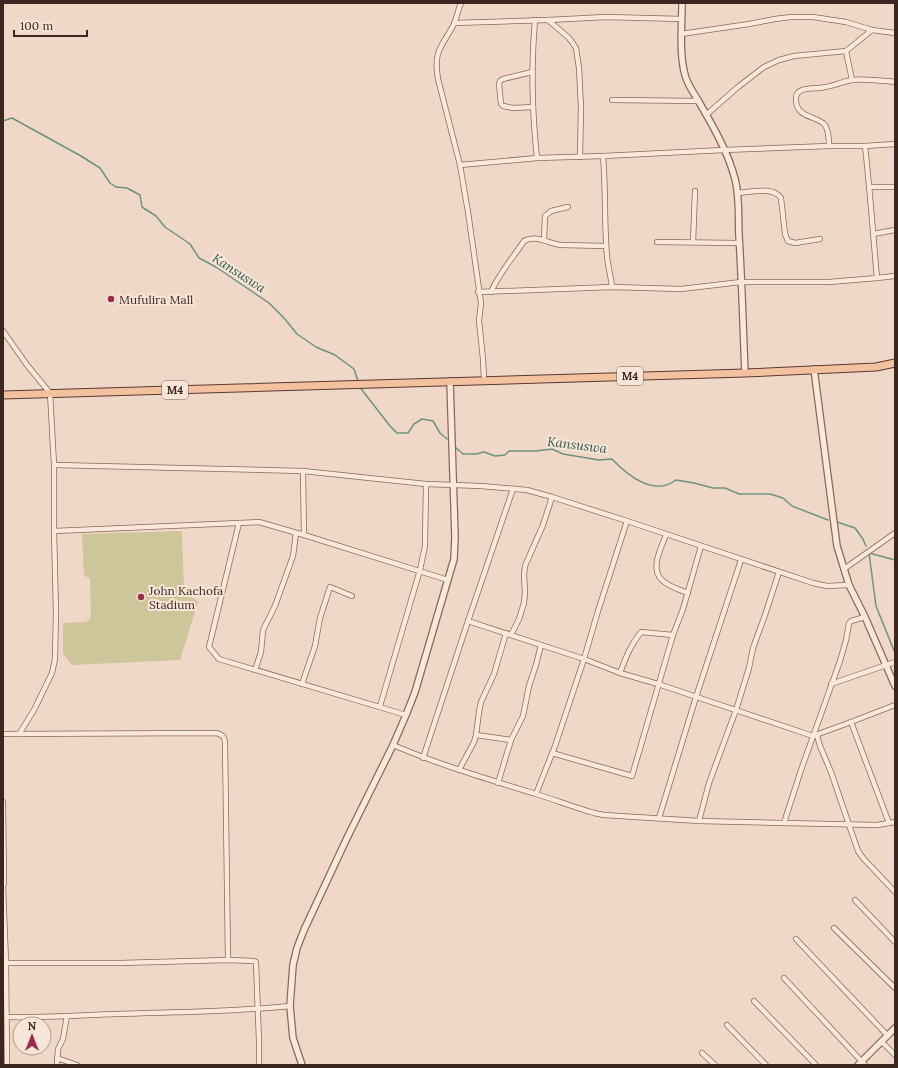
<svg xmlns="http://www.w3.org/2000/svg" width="898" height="1068" font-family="Lora,serif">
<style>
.grass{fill:#cec69b}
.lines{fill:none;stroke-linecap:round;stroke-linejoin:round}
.stream{stroke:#6f9280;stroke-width:1.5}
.minor-casing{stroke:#8c685c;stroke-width:6}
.tertiary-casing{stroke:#8c685c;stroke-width:8}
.primary-casing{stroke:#5a3830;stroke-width:9}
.minor{stroke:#fae8db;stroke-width:4.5}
.tertiary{stroke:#fae8db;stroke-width:5.5}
.primary{stroke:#f2c2a0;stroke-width:7}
.poi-dot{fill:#9c2b4b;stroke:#f7e5d7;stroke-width:1.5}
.labels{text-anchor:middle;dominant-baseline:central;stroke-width:4;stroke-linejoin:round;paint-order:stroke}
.shield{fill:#f7e5d7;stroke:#745f57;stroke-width:1}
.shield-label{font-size:11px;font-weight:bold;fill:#3c2620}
.poi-label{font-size:12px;fill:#3c2620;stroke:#f7e5d7;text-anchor:start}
.water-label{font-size:13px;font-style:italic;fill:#2f5c4d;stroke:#f7e5d7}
</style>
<rect width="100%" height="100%" fill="#f0d8c8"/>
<path class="grass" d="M182,531l2,60 14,11 -18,58 -108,5 -9,-12v-30l23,-1 5,-4 -1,-39 -6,-4 -2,-41z"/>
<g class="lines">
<g class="stream">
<path d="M3,121l9,-3 69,38 19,12 10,15 6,4 11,1 13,7 2,12 14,9 9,11 25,17 9,14 17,9 53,36 15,15 13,16 19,13 19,8 19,14 4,12"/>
<path d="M360,387l2,3 28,36 7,7h11l6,-9 8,-5 11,2 7,12 7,6"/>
<path d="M454,446l9,8h13l8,-2 11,4 10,-1 4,-4h27l16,-2 11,5 36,6 13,-1c15,16 42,38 64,21l18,3 19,5h12l14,6h31l13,4 9,8 36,14"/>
<path d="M837,522l18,6 8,11 3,7"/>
<path d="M895,560l-26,-7 7,53 19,47"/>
</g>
<defs>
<g id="minor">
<path d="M461,3c-3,7 -4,14 -7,21 -12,23 -21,26 -16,55l22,86 8,47 13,91 -2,18 4,38 1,21"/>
<path d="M535,20c-4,46 -3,92 2,138"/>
<path d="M548,20l21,18 7,10 3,20 2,39 -1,50"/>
<path d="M454,23l94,-3 58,-3 76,2"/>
<path d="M681,34l68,-10 26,-5 16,-2h22l33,5 26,8 23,3"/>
<path d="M846,51l6,29"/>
<path d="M532,72l-29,7 -3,2 -1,3 2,20 2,2 10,2 20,-1"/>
<path d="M612,100l87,1"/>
<path d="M706,115l32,-28 26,-20 15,-7 15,-4 52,-5 26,-21"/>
<path d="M829,146c0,-6 0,-15 -4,-21 -8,-10 -30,-6 -29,-27 0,-11 16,-9 23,-10 12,-1 22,-6 33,-8 12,-2 31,1 43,2"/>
<path d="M603,156c3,34 1,67 4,100 1,11 4,21 5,31"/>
<path d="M460,165l77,-7 66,-2 121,-6 105,-4h36l30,-2"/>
<path d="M870,187h25"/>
<path d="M738,193c13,-1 35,-7 43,5l4,36 3,7 7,2 25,-4"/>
<path d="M873,234l22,-4"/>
<path d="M544,240l1,-24 6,-5 17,-4"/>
<path d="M657,242l82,1"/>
<path d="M693,242l2,-51"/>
<path d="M877,278l18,-2"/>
<path d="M478,292l134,-5 69,2 60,-7h88l48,-4c-4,-44 -7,-88 -12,-132"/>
<path d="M491,292c8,-19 22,-34 33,-51 13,-7 25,3 37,4l45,1"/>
<path d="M3,331l24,34 23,28 4,72v66l2,81 -1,47 -3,14 -18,37 -15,24"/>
<path d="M54,465l249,6 123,13 55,2 46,4 25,7 75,24 186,62 14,3 22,-1"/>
<path d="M303,471l1,64"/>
<path d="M513,489l-45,132 116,38 36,14 38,11 155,52 38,-14 44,-17"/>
<path d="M239,523l-30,124 10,12 187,56"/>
<path d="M54,531l205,-9 45,13 144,45"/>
<path d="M666,535c-5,13 -17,35 -3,46 7,6 17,9 25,12"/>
<path d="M844,569l51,-36"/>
<path d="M511,635l8,-16 5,-16 1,-11 -1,-17 1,-9 18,-41 9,-28"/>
<path d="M255,670l6,-18 2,-22 12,-24 18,-50 3,-23"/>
<path d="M620,673c6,-16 10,-27 21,-41l32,3"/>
<path d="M302,684l13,-38 5,-28 10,-31 22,9"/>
<path d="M831,684l64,-22"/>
<path d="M380,706l40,-136 5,-24 1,-62"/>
<path d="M851,722l38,101"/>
<path d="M3,734l214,-1 6,3 2,5 3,219"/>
<path d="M476,735l35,5"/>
<path d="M817,735l3,11 11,26 27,79 5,7 32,34"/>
<path d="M393,745c47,20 94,34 143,49 19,6 38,13 58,19l10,2 95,6 85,2 93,2 18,-3"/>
<path d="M552,753l80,23 41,-141 10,-26 18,-63"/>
<path d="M423,758l45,-137"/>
<path d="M459,770l15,-28 2,-7 3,-23 2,-10 13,-28 12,-41"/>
<path d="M498,783l13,-43 12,-24 6,-30 7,-21 5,-20"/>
<path d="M536,794l19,-48 29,-87 14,-48 29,-90"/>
<path d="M3,802l1,82"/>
<path d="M659,818l37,-121 45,-137"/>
<path d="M699,821l10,-38 27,-73 13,-42 4,-20 12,-33 14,-43"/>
<path d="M784,823l17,-53 39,-109 6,-21 3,-17 2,-2 14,-4"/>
<path d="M3,885l3,78 1,102"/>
<path d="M855,900l40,42"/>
<path d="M834,928l61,60"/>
<path d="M796,939l92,97"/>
<path d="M6,963h114l108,-3 26,1 2,1 3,79v24"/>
<path d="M784,978l81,87"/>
<path d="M754,1001l62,64"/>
<path d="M7,1017c37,1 73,-2 110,-3 57,-2 116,-2 173,-8"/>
<path d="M727,1025l39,40"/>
<path d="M882,1042l13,13"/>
<path d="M702,1053l13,12"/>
<path d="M57,1058l20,7"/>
<path d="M57,1065l1,-16 5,-10 4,-23"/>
</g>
<g id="tertiary">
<path d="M682,3c0,22 -3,51 3,72 3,11 9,18 14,27 14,24 29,50 36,77 5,19 3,38 4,57 3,46 4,91 6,137"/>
<path d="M814,369l23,177 12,39 16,32 30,69"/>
<path d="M302,1065l-9,-27 -3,-32 3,-41 4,-17 7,-18 43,-92 46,-93 13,-30 9,-23 39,-133 1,-22 -5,-156"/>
<path d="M858,1065l37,-37"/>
</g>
<path id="primary" d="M3,395l742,-22 131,-6 19,-4"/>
</defs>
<use href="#minor" class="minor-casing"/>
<use href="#tertiary" class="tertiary-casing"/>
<use href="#primary" class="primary-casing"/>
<use href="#minor" class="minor"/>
<use href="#tertiary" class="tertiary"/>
<use href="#primary" class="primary"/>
</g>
<g class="poi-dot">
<circle cx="111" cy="299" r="4"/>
<circle cx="141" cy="597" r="4"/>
</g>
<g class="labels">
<g class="shield">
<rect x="617" y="367" width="26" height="18" rx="3"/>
<rect x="162" y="381" width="26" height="18" rx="3"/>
</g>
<g class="shield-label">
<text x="630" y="376">M4</text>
<text x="175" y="390">M4</text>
</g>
<g class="poi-label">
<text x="119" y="299">Mufulira Mall</text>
<text x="149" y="590">John Kachofa<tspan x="149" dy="14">Stadium</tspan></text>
</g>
<g class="water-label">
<text transform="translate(239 273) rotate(33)">Kansuswa</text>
<text transform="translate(577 445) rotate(7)">Kansuswa</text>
</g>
</g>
<rect width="898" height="1068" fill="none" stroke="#3c2620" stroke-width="8"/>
<g transform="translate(32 1036)"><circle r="19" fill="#f7e5d7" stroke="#ac998e"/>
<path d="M0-3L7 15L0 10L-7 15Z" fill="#9c2b4b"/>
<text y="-6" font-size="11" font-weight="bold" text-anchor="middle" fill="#3c2620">N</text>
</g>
<path d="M14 30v6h73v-6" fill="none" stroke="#3c2620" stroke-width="2"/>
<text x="20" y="30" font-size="12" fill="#3c2620" stroke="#f7e5d7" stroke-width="3" paint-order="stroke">100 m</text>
</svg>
